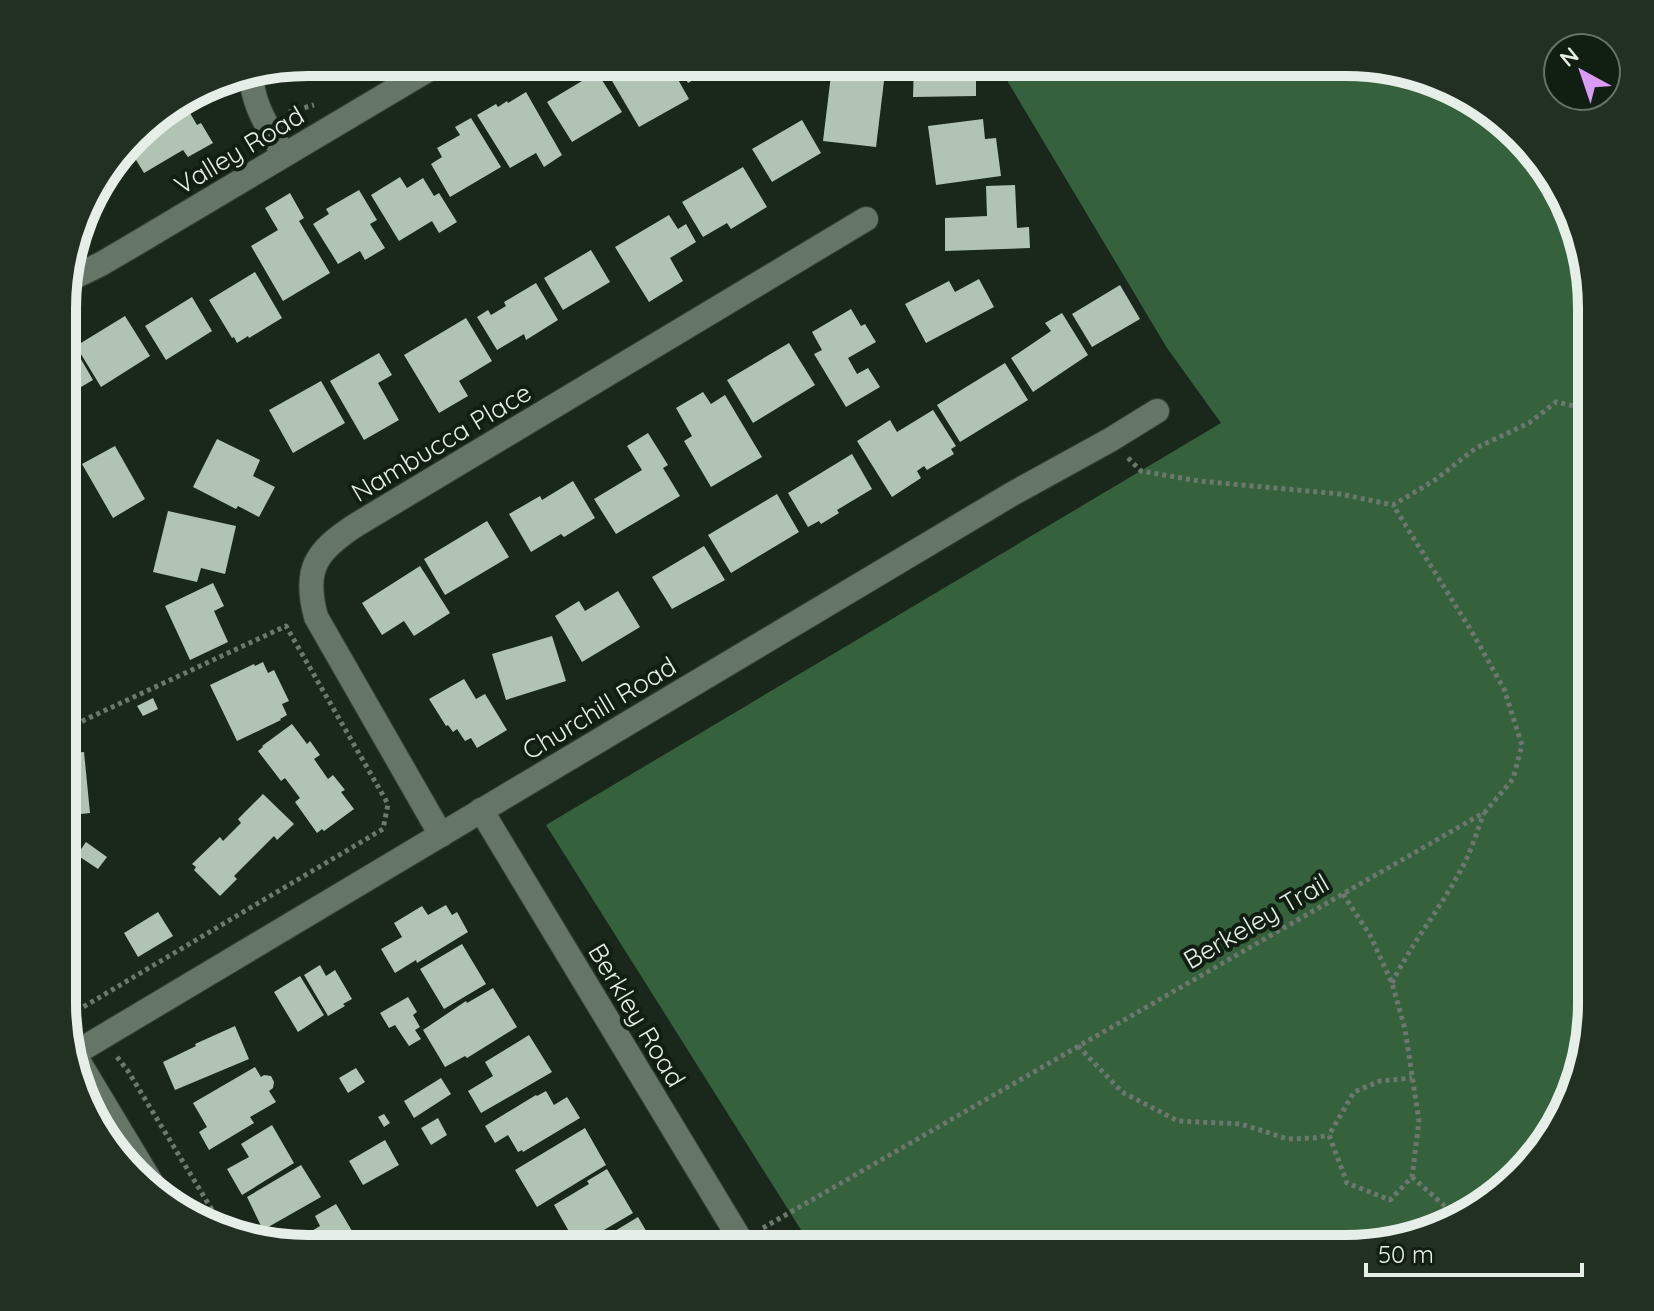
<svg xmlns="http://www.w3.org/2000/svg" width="1654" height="1311" font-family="Quicksand,sans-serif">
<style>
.forest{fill:#35613c}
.building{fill:#b1c3b3}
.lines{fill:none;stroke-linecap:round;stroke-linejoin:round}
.minor-casing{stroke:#364238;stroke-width:26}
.path{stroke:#6c786e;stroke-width:5;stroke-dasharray:4 4;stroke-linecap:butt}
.minor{stroke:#657567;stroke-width:24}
.labels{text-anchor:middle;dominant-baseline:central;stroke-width:8;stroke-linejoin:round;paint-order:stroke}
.street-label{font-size:26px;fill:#e6efe7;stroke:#111e12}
.rim{fill:none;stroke:#e6efe7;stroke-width:10}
</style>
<rect width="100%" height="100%" fill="#1a281c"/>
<path class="forest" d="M996,62l366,1 78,18 69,42 64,90 19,94 -1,713 -18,78 -42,68 -90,64 -95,19h-533l-267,-424 675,-402 -54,-75z"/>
<g class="building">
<path d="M629,62h39l21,37 -50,28 -31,-53z"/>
<path d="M676,62h47l-35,21z"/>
<path d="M914,62h62v34l-63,1z"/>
<path d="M597,72l25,40 -50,30 -25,-40z"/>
<path d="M831,75l53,6 -8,66 -53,-6z"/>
<path d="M526,92l36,63 -18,12 -8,-14 -26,15 -33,-53 19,-11 2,3 9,-6 1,2z"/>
<path d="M183,101l14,24 4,-2 12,20 -25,14 -5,-7 -39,23 -17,-28 19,-22z"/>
<path d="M471,118l30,49 -51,30 -19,-33 11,-7 -5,-9 23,-13 -5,-8z"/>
<path d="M983,119l2,20 11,-1 5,38 -65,9 -8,-59z"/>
<path d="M802,120l19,33 -49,29 -20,-33z"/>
<path d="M743,167l24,40 -36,22 -4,-6 -24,14 -21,-35z"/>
<path d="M400,177l7,11 16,-10 11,18 5,-3 18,29 -18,11 -7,-12 -33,20 -28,-46z"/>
<path d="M1015,185l2,43 12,-1 1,21 -85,3v-33l42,-2 -1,-30z"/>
<path d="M359,190l18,30 -7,4 15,24 -20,12 -5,-9 -22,13 -25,-40 16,-10 -3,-5z"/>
<path d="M290,193l14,25 -5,3 31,52 -47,28 -32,-55 27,-16 -13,-22z"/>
<path d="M669,215l9,14 8,-5 10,18 -26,16 13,23 -34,21 -34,-55z"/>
<path d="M591,250l19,32 -47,28 -19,-32z"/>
<path d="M255,272l27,46 -33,20 -1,-2 -11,7 -3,-6 -2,1 -23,-38z"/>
<path d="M979,279l15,28 -68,36 -21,-39 44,-23 6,11z"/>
<path d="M536,283l22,37 -32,20 -2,-6 -27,16 -20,-33 11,-7 3,5 15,-9 -2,-4z"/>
<path d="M1120,285l20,34 -48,28 -20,-33z"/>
<path d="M192,297l20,34 -46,29 -21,-34z"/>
<path d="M851,309l10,17 4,-2 11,18 -28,16 9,16 11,-6 12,19 -34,20 -32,-53 8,-4 -10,-18z"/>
<path d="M1062,313l26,42 -55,37 -22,-34 40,-27 -6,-8z"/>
<path d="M125,316l25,40 -49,31 -25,-41z"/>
<path d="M466,318l26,43 -33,20 9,15 -29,17 -35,-58z"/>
<path d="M789,343l26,42 -62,38 -26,-43z"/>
<path d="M74,347l19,33 -29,17v-45z"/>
<path d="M379,353l13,22 -14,8 21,37 -35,20 -34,-59z"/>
<path d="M1005,363l23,37 -68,42 -23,-37z"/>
<path d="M321,381l24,42 -52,30 -24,-43z"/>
<path d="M703,392l8,12 14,-9 37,62 -51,30 -27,-46 8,-5 -16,-28z"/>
<path d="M933,410l23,36 -5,3 3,5 -27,16 -3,-4 -7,5 4,7 -29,19 -35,-56 33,-21 7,12z"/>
<path d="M648,433l20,32 -5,3 17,28 -64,38 -22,-35 48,-29 -15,-24z"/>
<path d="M217,439l43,21 -7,16 22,11 -16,30 -21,-11 -2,3 -43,-22z"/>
<path d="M115,446l30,53 -32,19 -31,-54z"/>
<path d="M852,454l20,35 -35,21 2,3 -18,11 -2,-3 -11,6 -20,-34z"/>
<path d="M573,481l22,37 -31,19 -3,-3 -30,18 -22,-38 31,-18 2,4z"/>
<path d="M777,494l22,38 -68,41 -23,-38z"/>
<path d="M168,511l68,15 -11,48 -24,-6 -4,14 -44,-10z"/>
<path d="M487,521l22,36 -64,38 -21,-36z"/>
<path d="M704,546l21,34 -53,29 -20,-32z"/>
<path d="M420,566l30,47 -36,23 -10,-15 -22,14 -20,-32z"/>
<path d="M213,583l11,23 -10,5 14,31 -38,18 -25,-54z"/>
<path d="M618,591l22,36 -58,35 -27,-46 24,-15 6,10z"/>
<path d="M552,636l14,45 -60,19 -14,-46z"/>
<path d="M263,662l5,11 6,-3 15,31 -7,3 5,11 -7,4 1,1 -44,21 -27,-56 44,-21 1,2z"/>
<path d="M464,679l12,20 9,-5 22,36 -30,18 -6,-10 -6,3 -8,-12 -4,3 -5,-7 -2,1 -17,-27z"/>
<path d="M153,698l5,11 -15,7 -6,-10z"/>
<path d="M292,724l15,20 3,-3 10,14 -6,4 14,20 5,-4 12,15 -4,2 13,17 -30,22 -2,-2 -5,4 -22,-31 5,-4 -15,-20 -4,3 -23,-30 5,-4 -1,-1z"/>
<path d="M84,752l6,61 -27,3v-62z"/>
<path d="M263,794l31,30 -17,16 -3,-4 -40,40 3,3 -17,17 -26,-26 2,-3 -4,-3 28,-27 3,4 18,-18 -3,-4z"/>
<path d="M86,842l21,15 -9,12 -21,-14z"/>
<path d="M63,892l17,15 -17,20z"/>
<path d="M446,905l6,10 5,-3 11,20 -51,31 -1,-3 -21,13 -14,-24 21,-12 -8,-14 28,-17 6,9z"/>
<path d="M158,912l15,24 -35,21 -14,-24z"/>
<path d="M462,944l24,40 -42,25 -24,-40z"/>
<path d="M320,965l6,11 9,-6 17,29 -9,5 2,2 -17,10 -24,-41z"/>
<path d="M300,976l24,39 -26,17 -24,-40z"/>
<path d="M493,988l24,39 -50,31 -2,-2 -20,11 -22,-37 43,-29 1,2z"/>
<path d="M408,997l9,15 -4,3 7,12 -5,3 6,9 -12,7 -14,-21 -6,3 -9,-15z"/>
<path d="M235,1026l14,33 -74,31 -12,-28 33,-16 -1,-2z"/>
<path d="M529,1035l23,37 -71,41 -13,-22 25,-15 -8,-14z"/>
<path d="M255,1067l6,10 3,-2 7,1 3,6 -1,6 -4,3 7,11 -26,15 4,6 -45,27 -10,-18 8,-5 -14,-24z"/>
<path d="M356,1068l9,14 -17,11 -9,-15z"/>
<path d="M441,1078l10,16 -37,24 -10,-17z"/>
<path d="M546,1091l8,14 13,-8 13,21 -57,34 -1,-2 -4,2 -10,-17 -13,8 -10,-17 51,-31 1,1z"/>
<path d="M384,1114l6,9 -6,4 -6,-10z"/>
<path d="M438,1118l9,17 -16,10 -10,-17z"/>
<path d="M272,1125l22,38 -52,32 -15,-26 22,-12 -8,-13z"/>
<path d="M585,1128l21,37 -69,42 -22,-37z"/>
<path d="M385,1140l14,25 -36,20 -14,-24z"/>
<path d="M301,1165l20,32 -58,33 -16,-33z"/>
<path d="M607,1169l26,44 -58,34 -6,-10 2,-2 -17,-30 35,-21 -2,-3z"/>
<path d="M336,1204l25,42 -4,3 -65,-1 -2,-4 30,-18 -5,-10z"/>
<path d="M638,1217l10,17 4,-2 10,17h-77z"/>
</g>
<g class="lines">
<defs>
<g id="minor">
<path d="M252,71c-3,29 18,60 32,84"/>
<path d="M64,282l37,-18 29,-17 311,-185"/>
<path d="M481,810l265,439"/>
<path d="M441,835l-125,-218c-13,-48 0,-66 40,-92l510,-306"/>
<path d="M74,1054l86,143"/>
<path d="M72,1055l940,-561 98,-54 47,-29"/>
</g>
</defs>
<use href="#minor" class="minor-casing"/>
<g class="path">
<path d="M289,112l25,-7"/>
<path d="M1128,458l13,13 58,10 141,13 53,11 42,-25 41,-32 53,-25 27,-21 36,8"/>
<path d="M1343,894l27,41 22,48 13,46 14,92 -7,56 -22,23 -43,-17 -18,-48 25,-43 26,-11 32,-3"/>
<path d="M1392,983c21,-43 53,-80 74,-123 7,-15 12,-31 18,-47"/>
<path d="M63,1019l320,-190 5,-25 -102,-178 -223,104"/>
<path d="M1078,1046l44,46 56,29 63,3 47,15 26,-1 15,-3"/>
<path d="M117,1057l11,14 98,162"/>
<path d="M1412,1177l35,31 13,8"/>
<path d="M763,1228l722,-416 28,-33 9,-34 -18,-56 -32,-57 -79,-127"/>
</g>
<use href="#minor" class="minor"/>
</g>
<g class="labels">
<g class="street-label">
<text transform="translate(239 150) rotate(-31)">Valley Road</text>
<text transform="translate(441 442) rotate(-31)">Nambucca Place</text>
<text transform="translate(599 708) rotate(-31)">Churchill Road</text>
<text transform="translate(1256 921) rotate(-30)">Berkeley Trail</text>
<text transform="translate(637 1015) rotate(59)">Berkley Road</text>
</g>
</g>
<path d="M0 0H1654V1311H0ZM308 76H1346A232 232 0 0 1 1578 308V1003A232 232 0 0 1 1346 1235H308A232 232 0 0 1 76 1003V308A232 232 0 0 1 308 76Z" fill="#222f23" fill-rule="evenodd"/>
<path class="rim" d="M308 76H1346A232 232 0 0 1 1578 308V1003A232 232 0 0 1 1346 1235H308A232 232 0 0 1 76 1003V308A232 232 0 0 1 308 76Z"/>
<g transform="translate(1582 72) rotate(320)"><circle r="38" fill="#111e12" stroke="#667267" stroke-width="2"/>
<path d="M0-6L14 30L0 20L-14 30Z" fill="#da9af7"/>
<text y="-12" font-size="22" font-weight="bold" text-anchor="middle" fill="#e6efe7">N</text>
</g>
<path d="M1366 1263v12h216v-12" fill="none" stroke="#e6efe7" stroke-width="4"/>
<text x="1378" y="1263" font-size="24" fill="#e6efe7" stroke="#111e12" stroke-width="6" paint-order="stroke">50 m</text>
</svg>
